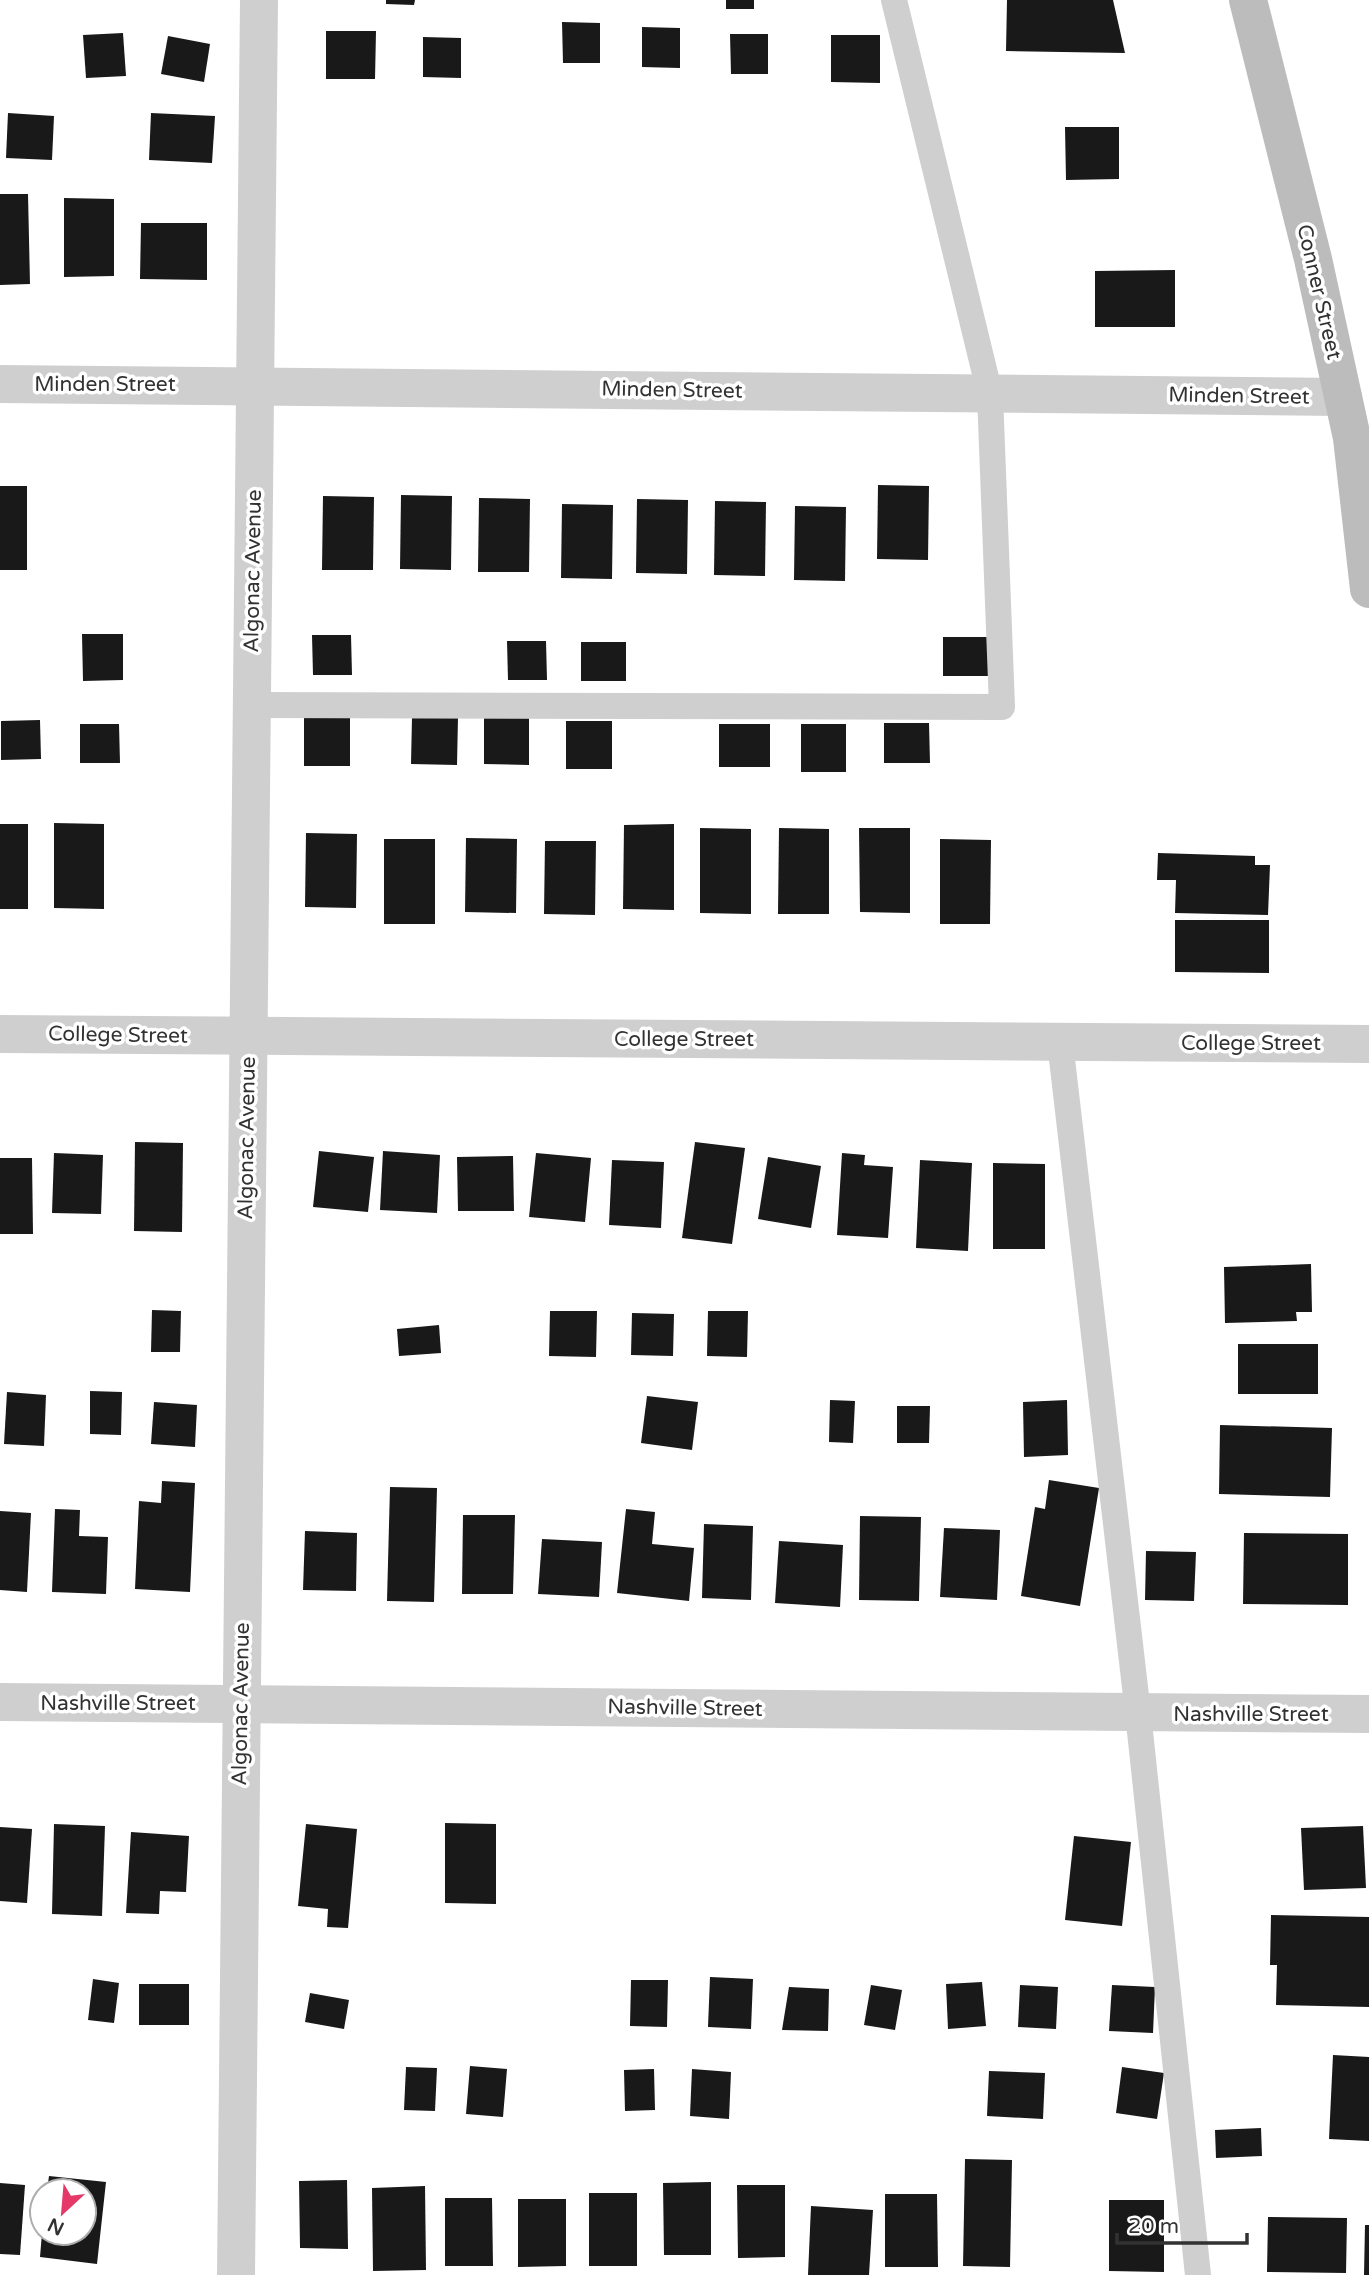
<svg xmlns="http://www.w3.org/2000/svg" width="1369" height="2275" font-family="'Varela Round',sans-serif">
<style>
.building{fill:#191919}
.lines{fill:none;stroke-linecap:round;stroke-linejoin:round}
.service{stroke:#cfcfcf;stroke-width:26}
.minor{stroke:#cfcfcf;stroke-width:38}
.secondary{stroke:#bcbcbc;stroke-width:38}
.labels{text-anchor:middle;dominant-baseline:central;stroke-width:7;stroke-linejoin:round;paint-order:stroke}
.street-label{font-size:21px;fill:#323232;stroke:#fff}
</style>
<rect width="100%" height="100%" fill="#fff"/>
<g class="building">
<path d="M386,0h29l-1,5 -28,-1z"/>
<rect x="726" y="0" width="28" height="9"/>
<path d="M1007,0h106l12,53 -119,-2z"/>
<path d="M562,22l38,1v40h-37z"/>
<path d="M642,27l38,1v40l-38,-1z"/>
<path d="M326,31h50l-1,48h-49z"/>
<path d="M123,33l3,43 -40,2 -3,-43z"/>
<path d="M730,34h38v40h-37z"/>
<path d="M831,35h49v48l-49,-1z"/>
<path d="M168,36l42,8 -6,38 -43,-8z"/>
<path d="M423,37l38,1v40l-38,-1z"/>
<path d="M8,113l46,3 -2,44 -46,-2z"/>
<path d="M151,113l64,3 -3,47 -63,-3z"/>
<path d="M1065,127h54v52l-53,1z"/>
<path d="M0,194h28l2,90 -30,1z"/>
<path d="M64,198l50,1v77l-50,1z"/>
<path d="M141,223h66v57l-67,-1z"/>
<path d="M1175,270v57h-80v-56z"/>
<path d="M878,485l51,1 -1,74 -51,-1z"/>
<rect x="0" y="486" width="27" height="84"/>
<path d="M401,495l51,1 -1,74 -51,-1z"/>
<path d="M323,496l51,1 -1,73h-51z"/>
<path d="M479,498l51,1 -1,73h-51z"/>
<path d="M637,499l51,1 -1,74 -51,-1z"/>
<path d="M715,501l51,1 -1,74 -51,-1z"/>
<path d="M562,504l51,1 -1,74 -51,-1z"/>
<path d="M795,506l51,1 -1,74 -51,-1z"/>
<path d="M82,634h41v46l-40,1z"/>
<path d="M312,635h39l1,40h-39z"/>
<rect x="943" y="637" width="46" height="39"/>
<path d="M507,641h39l1,39h-39z"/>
<rect x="581" y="642" width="45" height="39"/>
<path d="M484,716l45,1v48l-45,-1z"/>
<path d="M412,717h46l-1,48 -46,-1z"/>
<rect x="304" y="718" width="46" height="48"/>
<path d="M40,720l1,39 -40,1v-39z"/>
<rect x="566" y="721" width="46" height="48"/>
<path d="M884,723h45l1,40h-46z"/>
<path d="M80,724h39l1,39h-40z"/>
<rect x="719" y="724" width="51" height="43"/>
<rect x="801" y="724" width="45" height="48"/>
<path d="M54,823l50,1v85l-50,-1z"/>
<rect x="0" y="824" width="28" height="85"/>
<path d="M674,824v86l-51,-1 1,-84z"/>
<path d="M700,828l51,1v85l-51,-1z"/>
<path d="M779,828l50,1v85h-51z"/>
<path d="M859,828h51v85l-50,-1z"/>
<path d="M306,833l51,1 -1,74 -51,-1z"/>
<path d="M466,838l51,1 -1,74 -51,-1z"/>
<rect x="384" y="839" width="51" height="85"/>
<path d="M940,839l51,1 -1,84h-50z"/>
<path d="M545,841h51l-1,74 -51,-1z"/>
<path d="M1158,853l97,3v9h15l-2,50 -93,-2 1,-33h-19z"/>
<path d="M1175,920h94v53l-94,-1z"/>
<path d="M135,1142l48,1 -1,89 -48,-1z"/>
<path d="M695,1142l50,6 -13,96 -50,-6z"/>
<path d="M319,1151l55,6 -6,55 -55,-5z"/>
<path d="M383,1151l57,4 -3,58 -57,-3z"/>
<path d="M54,1153l49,2 -2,59 -49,-1z"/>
<path d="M536,1153l55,5 -6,64 -56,-5z"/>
<path d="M842,1153l23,2 -1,10 29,2 -5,71 -51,-3z"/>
<path d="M513,1156l1,55h-56l-1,-54z"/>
<path d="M768,1157l53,9 -10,62 -53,-9z"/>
<path d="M0,1158h32l1,76h-33z"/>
<path d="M612,1160l52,2 -3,66 -52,-3z"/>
<path d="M920,1160l52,3 -4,88 -52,-3z"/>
<path d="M993,1163l52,1v85h-52z"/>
<path d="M1311,1264l1,48h-16l1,9 -72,2 -1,-56z"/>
<path d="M152,1310l29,1 -1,41h-29z"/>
<path d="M550,1311h47l-1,46 -47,-1z"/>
<path d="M708,1311h40l-1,46 -40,-1z"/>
<path d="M632,1313l42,1 -1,42 -42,-1z"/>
<path d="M439,1325l2,28 -42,3 -2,-27z"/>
<rect x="1238" y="1344" width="80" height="50"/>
<path d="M90,1391l32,1 -1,43 -31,-1z"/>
<path d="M7,1392l39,3 -2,51 -40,-2z"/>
<path d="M647,1396l51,6 -6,48 -51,-7z"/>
<path d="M830,1400l25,1 -2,42 -24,-1z"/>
<path d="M1067,1400l1,55 -44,2 -1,-55z"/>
<path d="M154,1402l43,3 -2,42 -44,-3z"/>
<path d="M897,1406h33l-1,37h-32z"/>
<path d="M1220,1425l112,3 -2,69 -111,-3z"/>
<path d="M1049,1480l50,8 -19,118 -59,-10 14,-89 10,2z"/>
<path d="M162,1481l33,2 -5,109 -55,-3 4,-88 22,2z"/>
<path d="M390,1487l47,1 -3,114 -47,-1z"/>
<path d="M55,1509l25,1 -1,26 29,1 -2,57 -54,-2z"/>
<path d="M626,1509l29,3 -3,32 42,4 -5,53 -72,-8z"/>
<path d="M0,1511l31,2 -4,79 -27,-2z"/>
<path d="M463,1515h52l-2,79h-51z"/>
<path d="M860,1516l61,1 -2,84 -60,-1z"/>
<path d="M704,1524l49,2 -2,74 -49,-2z"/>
<path d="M944,1528l56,2 -3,70 -57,-3z"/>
<path d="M305,1531l52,2 -1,58 -53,-1z"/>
<path d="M1244,1533l104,1v71l-105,-1z"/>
<path d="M542,1539l60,3 -3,55 -61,-3z"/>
<path d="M779,1541l64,4 -3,62 -65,-4z"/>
<path d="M1146,1551l50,1 -2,49 -49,-1z"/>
<path d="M445,1823l51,1v80l-51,-1z"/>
<path d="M54,1824l51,2 -3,90 -50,-2z"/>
<path d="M306,1824l51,5 -9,99 -21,-1 1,-18 -30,-3z"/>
<path d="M1363,1826l3,62 -62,2 -3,-62z"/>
<path d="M0,1827l32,2 -5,74 -27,-2z"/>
<path d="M131,1832l58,4 -3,56 -26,-1 -1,23 -33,-1z"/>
<path d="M1074,1836l57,6 -9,84 -57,-6z"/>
<path d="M1271,1915l98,2v90l-93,-2 1,-40h-7z"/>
<path d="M710,1977l43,2 -2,50 -43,-2z"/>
<path d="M93,1979l26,4 -5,40 -26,-3z"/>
<path d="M631,1980h37l-1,47 -37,-1z"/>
<path d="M982,1982l4,44 -38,3 -2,-45z"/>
<rect x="139" y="1984" width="50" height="41"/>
<path d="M871,1985l31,5 -7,40 -31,-5z"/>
<path d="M1020,1985l38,2 -2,42 -38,-2z"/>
<path d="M1112,1985l43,2 -2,46 -44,-2z"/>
<path d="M789,1987l40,2 -1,42 -46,-1z"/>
<path d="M310,1993l39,7 -5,29 -39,-7z"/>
<path d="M1333,2055l36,2v84l-40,-2z"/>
<path d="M470,2066l37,3 -4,48 -37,-3z"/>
<path d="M406,2067l31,1 -2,43 -31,-1z"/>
<path d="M1122,2067l42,6 -7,46 -41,-6z"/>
<path d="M654,2069l1,41 -30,1 -1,-41z"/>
<path d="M692,2069l39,3 -2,47 -39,-3z"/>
<path d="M989,2071l56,2 -2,46 -56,-3z"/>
<path d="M1261,2128l1,28 -46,2 -1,-28z"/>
<path d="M965,2159l47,1 -2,107 -47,-1z"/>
<path d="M49,2176l57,6 -9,82 -57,-7 2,-24h42v-42h-37z"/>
<path d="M347,2180l1,69 -48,-1 -1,-67z"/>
<path d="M711,2182v73h-47l-1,-72z"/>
<path d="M0,2183l25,2 -5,70 -20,-1z"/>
<path d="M737,2185h48v72l-47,1z"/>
<path d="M425,2186l1,84 -53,1 -1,-83z"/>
<rect x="589" y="2193" width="48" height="73"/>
<path d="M885,2194h52l1,73h-53z"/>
<path d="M445,2198h47l1,68h-48z"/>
<path d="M518,2199h48v67l-48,1z"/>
<path d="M1109,2200h55v72l-55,-1z"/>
<path d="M811,2206l62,4 -4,65h-61z"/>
<path d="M1268,2217l79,1 -1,55 -79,-1z"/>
<path d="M1365,2225h4v50h-5z"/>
</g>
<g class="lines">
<g class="service">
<path d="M252,705l750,2 -12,-313 -96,-394"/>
<path d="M1060,1042l78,671 60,562"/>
</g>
<g class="minor">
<path d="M0,384l1343,13"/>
<path d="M0,1034l1369,10"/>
<path d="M0,1702l1369,12"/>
<path d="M236,2275l23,-2275"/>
</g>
<path class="secondary" d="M1248,0l65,259 39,179 17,151"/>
</g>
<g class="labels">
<g class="street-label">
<text transform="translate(1319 292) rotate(77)">Conner Street</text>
<text x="105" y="384">Minden Street</text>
<text transform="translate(672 390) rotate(1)">Minden Street</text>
<text transform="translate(1239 396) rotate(1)">Minden Street</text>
<text transform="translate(253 571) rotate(-89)">Algonac Avenue</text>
<text transform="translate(118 1035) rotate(1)">College Street</text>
<text x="684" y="1039">College Street</text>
<text x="1251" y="1043">College Street</text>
<text transform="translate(247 1138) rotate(-89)">Algonac Avenue</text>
<text x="118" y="1703">Nashville Street</text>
<text transform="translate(241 1704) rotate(-89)">Algonac Avenue</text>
<text transform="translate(685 1708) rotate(1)">Nashville Street</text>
<text x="1251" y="1714">Nashville Street</text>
</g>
</g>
<g transform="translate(63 2212) rotate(206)"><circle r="33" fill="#ffffff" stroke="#adadad" stroke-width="2"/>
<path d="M0-5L12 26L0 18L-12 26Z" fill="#e43969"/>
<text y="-10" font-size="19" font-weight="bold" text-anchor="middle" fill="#323232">N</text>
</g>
<path d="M1117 2233v10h130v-10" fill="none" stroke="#323232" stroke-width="3.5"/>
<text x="1128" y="2233" font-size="21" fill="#323232" stroke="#ffffff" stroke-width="5" paint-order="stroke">20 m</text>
</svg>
